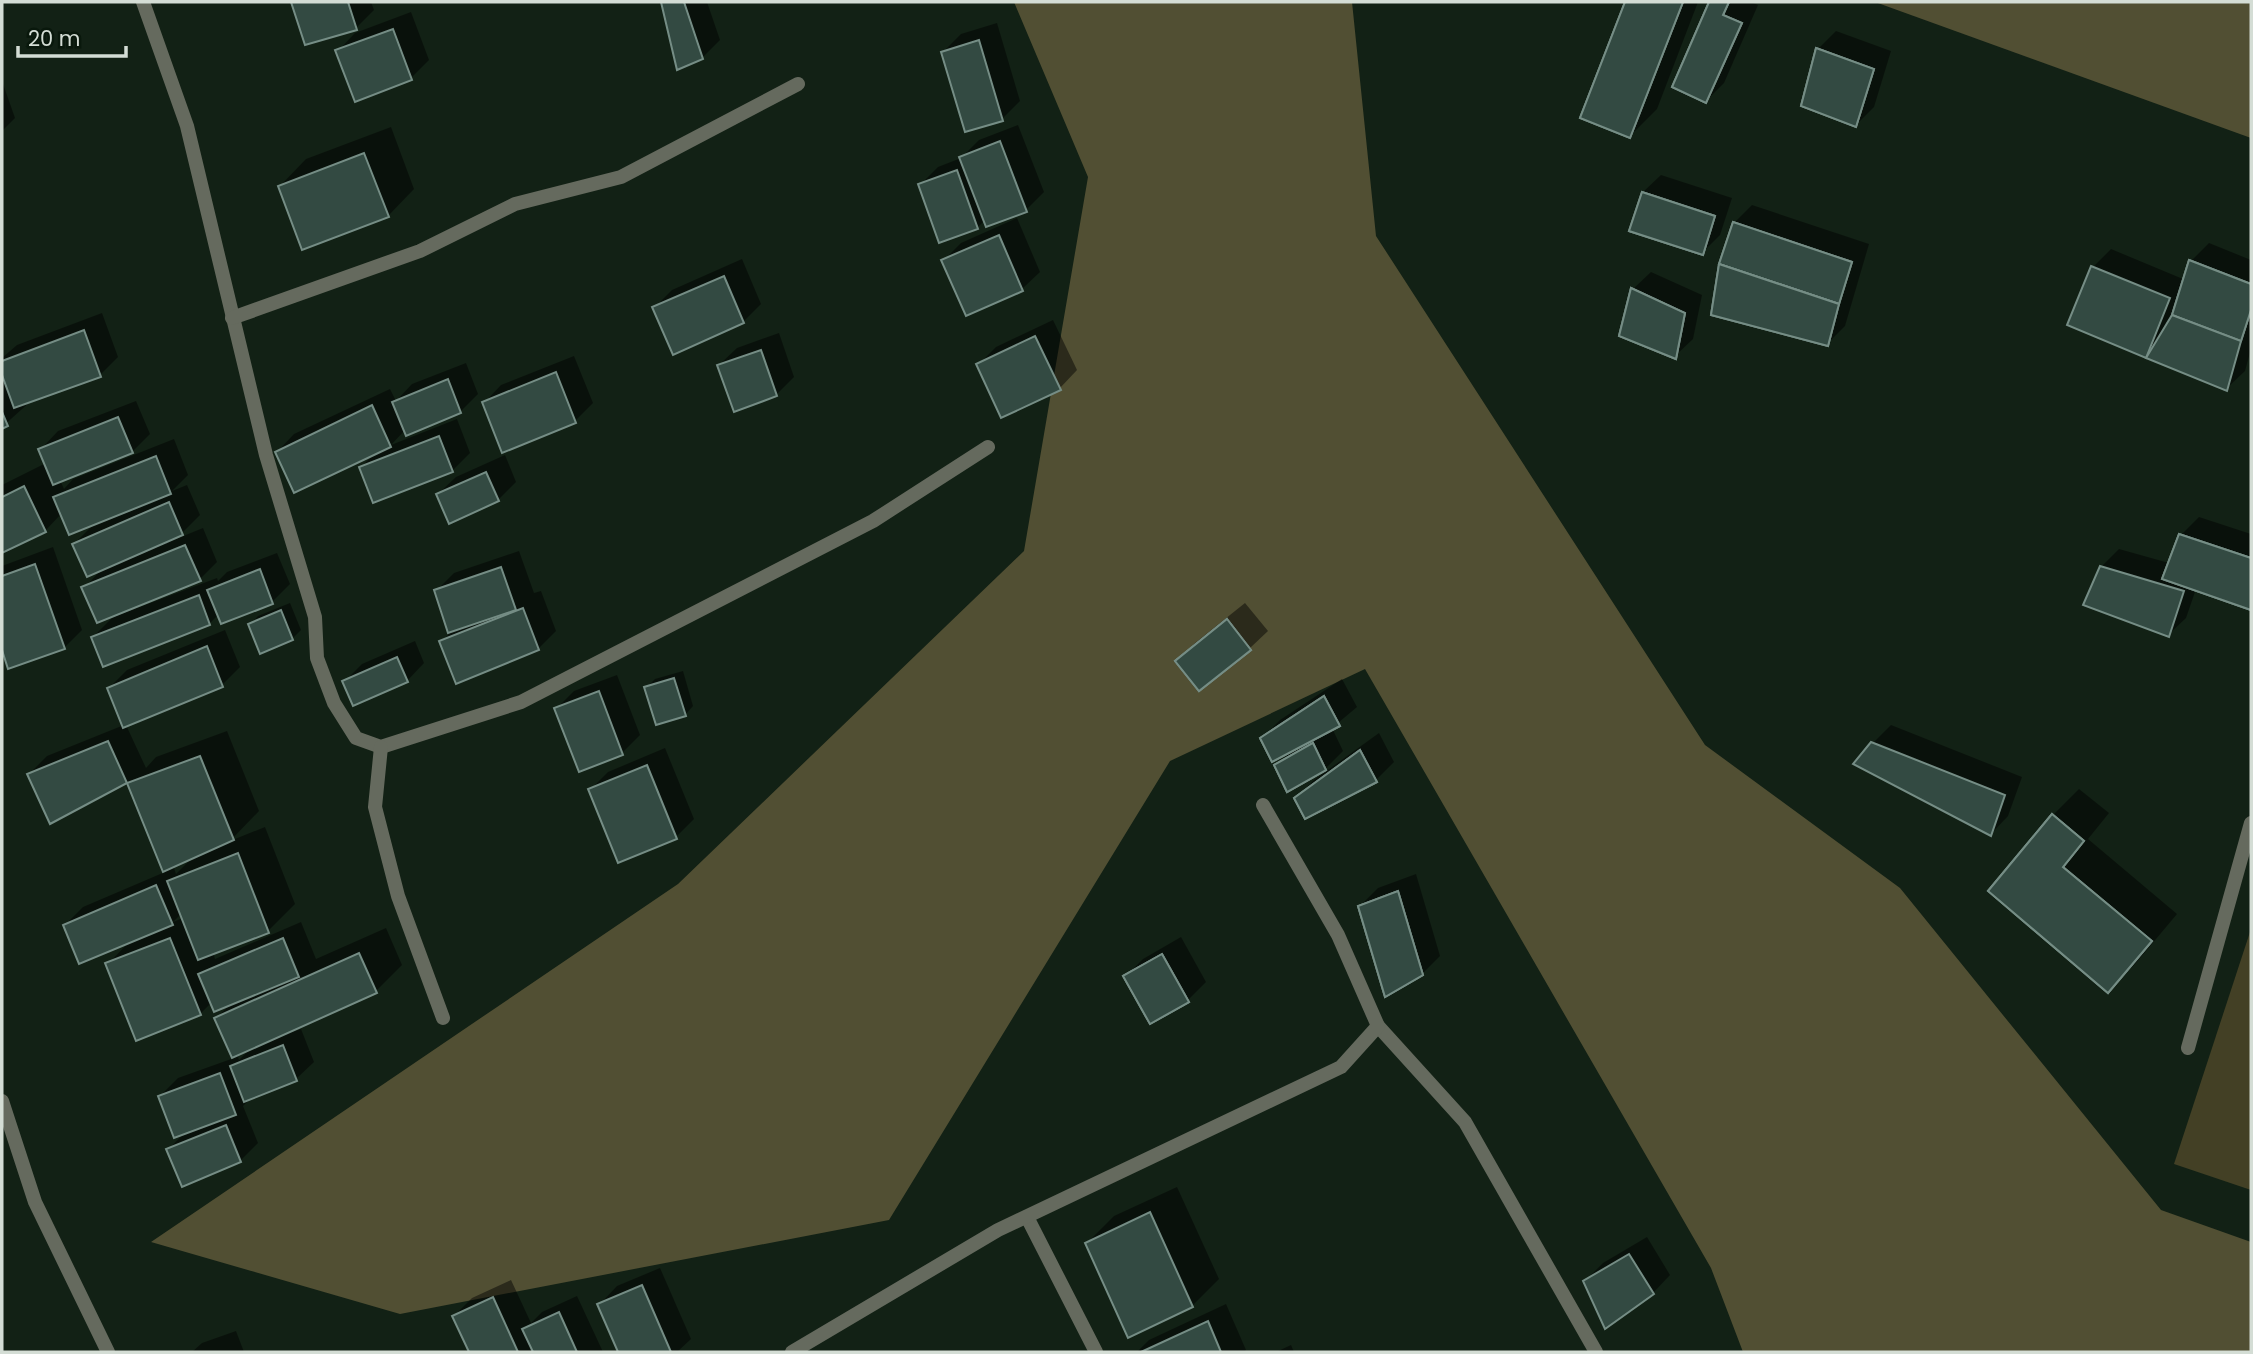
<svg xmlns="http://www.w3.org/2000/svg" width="2253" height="1354" font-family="Poppins,sans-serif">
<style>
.green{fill:#434025}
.forest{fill:#514f33}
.shadow{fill:#0007;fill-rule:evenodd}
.building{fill:#334a42;stroke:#758d85;stroke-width:2}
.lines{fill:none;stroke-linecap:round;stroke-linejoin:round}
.minor{stroke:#656a5e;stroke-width:14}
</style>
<rect width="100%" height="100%" fill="#122115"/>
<path class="green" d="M2251,929v261l-77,-26z"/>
<g class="forest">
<path d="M1014,2h338l24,234 329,509 195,143 261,322 90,32v110h-508l-32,-84 -346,-599 -195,92 -281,459 -489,94 -249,-72 527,-358 346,-333 64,-374z"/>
<path d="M1875,2h376v136z"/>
</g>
<g class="shadow">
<path d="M293,2h78l3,8 -18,18 -50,15z"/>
<path d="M663,2h44l13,38 -18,18 -24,10z"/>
<path d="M1627,2h71l-41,107 -27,27 -48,-19z"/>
<path d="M1711,2h40l7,3 -34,78 -18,18 -32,-14z"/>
<path d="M411,12l18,48 -18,18 -55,21 -18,-48 17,-18z"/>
<path d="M997,23l23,78 -18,18 -59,-67 18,-18z"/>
<path d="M1836,31l55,20 -17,56 -18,18 -38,-76z"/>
<path d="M2,81l13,37 -13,13z"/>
<path d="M1018,125l26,67 -18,18 -41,10 -8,8 -57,-43 18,-18 23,-9 18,-18z"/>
<path d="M391,127l23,62 -26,27 -108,-30 26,-27z"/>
<path d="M1661,175l71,23 -12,37 -18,18 -59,-61z"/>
<path d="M1752,205l117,39 -24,82 -18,18 -93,-121z"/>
<path d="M1017,218l23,54 -18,17 -79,-28 18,-18z"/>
<path d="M2209,243l42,17v89l-6,22 -18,17 -157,-64 23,-57 18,-18 72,30 8,-18z"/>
<path d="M742,259l19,45 -18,18 -89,-14 18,-18z"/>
<path d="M1651,272l51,23 -9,44 -18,17 -42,-67z"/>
<path d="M102,313l16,44 -18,18 -69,26 -29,26v-69l15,-13z"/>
<path d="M1053,320l24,50 -17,18 -82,-23 18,-18z"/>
<path d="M779,333l15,44 -17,17 -42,16 -16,-45 18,-17z"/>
<path d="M574,356l19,47 -18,18 -91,-18 17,-18z"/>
<path d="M466,363l12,31 -18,18 -53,21 -2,-3 -14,15 66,-26 13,34 -18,18 -91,-4 14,-14 -98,-1 17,-18 96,-45 6,12 16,-17z"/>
<path d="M136,401l14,33 -18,18 -72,28 4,9 9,-10 101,-40 14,36 -16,16 15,-6 13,30 -24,24 27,-11 14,34 -17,17 -116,9 18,-19 -28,-25 22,-22 -34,-9 -17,18 -43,20v-66l44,-22 -5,-14 17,-18z"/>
<path d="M505,455l11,27 -18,18 -60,-6 18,-17z"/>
<path d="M2199,517l52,17v74l-55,-19 -10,29 -18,17 -67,-68 18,-18 50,14 12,-28z"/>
<path d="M53,547l29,83 -18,18 -55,19 -7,-22v-79z"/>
<path d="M519,551l15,42 7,-2 15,40 -18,18 -97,-7 9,-9 -14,-42 18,-18z"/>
<path d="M277,553l13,31 -18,18 -50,20 -3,-8 -10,10 -116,13 20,-20 104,-39 1,3 9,-9z"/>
<path d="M290,603l11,27 -9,9 -42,-14 8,-9z"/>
<path d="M1245,603l23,28 -18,17 -51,41 -22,-28 18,-18z"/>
<path d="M225,630l15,37 -18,18 -96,40 20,43 10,-11 71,-26 32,80 -29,30 35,-14 30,77 -27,27 -55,21 2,7 86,-37 15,37 70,-31 16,37 -26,26 -86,39 2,2 9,-3 13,33 -18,17 -44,18 -9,9 15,37 -18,18 -72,-11 18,-19 -26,-35 18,-18 56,-20 -18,-40 16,-15 -20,-1 -12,12 -92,-50 22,-23 -65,-16 18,-18 82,-35 -37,-91 -77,40 -22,-47 18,-18 77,-31 -15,-37 18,-18zM193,857l-17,17 -3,-9zM182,913l1,5 -10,4zM251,1048l-12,12 -2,-6z"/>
<path d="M415,641l9,22 -17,18 -63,1 18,-18z"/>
<path d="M683,671l10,35 -8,9 -39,-27 9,-9z"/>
<path d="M617,675l23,60 -18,18 -42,16 -24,-60 18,-18z"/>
<path d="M1342,679l15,28 -25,21 11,23 -18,18 -49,-3 14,-14 -28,-14 18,-18z"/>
<path d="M1891,725l131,52 -14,39 -17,18 -118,-91z"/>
<path d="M1379,733l15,29 -18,18 -71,36 -9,-18 18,-18z"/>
<path d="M665,748l29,71 -18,18 -86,-47 18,-18z"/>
<path d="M2079,789l30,24 -21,26 89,75 -42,50 -27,27 -118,-100 63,-76z"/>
<path d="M1416,874l24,82 -18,18 -62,-68 18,-18z"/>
<path d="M1181,937l25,45 -18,18 -38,22 -25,-45 18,-18z"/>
<path d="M1177,1187l42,92 -27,27 -105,-63 27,-27z"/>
<path d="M1647,1237l23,38 -17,18 -68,-12 18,-18z"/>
<path d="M660,1268l31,71 -14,13h-57l-20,-48 17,-18z"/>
<path d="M511,1280l20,43 11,-11 35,-16 26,56h-132l-17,-36 18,-18z"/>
<path d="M1226,1304l20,46 -2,2h-107l12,-12z"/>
<path d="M236,1331l8,21h-52l10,-9z"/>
<path d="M1291,1345l3,7h-18z"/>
</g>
<g class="building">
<path d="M291,2h57l9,28 -52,15z"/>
<path d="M661,2h23l19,57 -26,11z"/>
<path d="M1625,2h58l-53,136 -50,-20z"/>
<path d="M1625,2h58l-53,136 -50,-20z"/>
<path d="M1709,2h20l-6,13 19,8 -36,80 -34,-16z"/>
<path d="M1709,2h20l-6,13 19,8 -36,80 -34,-16z"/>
<path d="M393,29l19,51 -57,22 -20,-52z"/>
<path d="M979,40l24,81 -38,11 -24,-80z"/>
<path d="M1816,48l58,21 -18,58 -55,-21z"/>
<path d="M1816,48l58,21 -18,58 -55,-21z"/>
<path d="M1000,141l27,71 -41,15 -27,-70z"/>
<path d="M364,153l25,64 -87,33 -24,-64z"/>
<path d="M957,170l21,59 -39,14 -21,-59z"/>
<path d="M1642,192l73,24 -12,39 -74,-24z"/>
<path d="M1642,192l73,24 -12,39 -74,-24z"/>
<path d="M1733,222l119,40 -13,42 -120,-40z"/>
<path d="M1733,222l119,40 -13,42 -120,-40z"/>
<path d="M999,235l24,56 -57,25 -25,-56z"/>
<path d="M2189,260l62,24v26l-10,31 -69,-26z"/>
<path d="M2189,260l62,24v26l-10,31 -69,-26z"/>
<path d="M1719,264l120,40 -11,42 -117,-31z"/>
<path d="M1719,264l120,40 -11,42 -117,-31z"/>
<path d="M2091,266l79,32 -24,60 -79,-33z"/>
<path d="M724,276l20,47 -71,32 -21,-48z"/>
<path d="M1631,288l54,25 -9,46 -57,-23z"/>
<path d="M1631,288l54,25 -9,46 -57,-23z"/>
<path d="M2172,315l69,26 -14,50 -81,-33z"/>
<path d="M84,330l17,47 -87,31 -12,-33v-14z"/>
<path d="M1035,336l26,54 -60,28 -25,-54z"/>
<path d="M761,350l16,46 -43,16 -17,-47z"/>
<path d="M556,372l20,51 -74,30 -20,-51z"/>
<path d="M448,379l13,34 -55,23 -14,-34z"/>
<path d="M372,405l19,42 -97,46 -19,-41z"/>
<path d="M2,412l6,14 -6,3z"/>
<path d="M118,417l15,36 -80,32 -15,-36z"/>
<path d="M439,436l14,36 -80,31 -14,-36z"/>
<path d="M156,456l15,38 -102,41 -16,-38z"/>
<path d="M486,472l13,29 -50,23 -13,-30z"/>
<path d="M24,486l22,46 -44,21v-56z"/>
<path d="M169,502l14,33 -96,42 -15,-33z"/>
<path d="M2179,534l72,24v52l-89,-31z"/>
<path d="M2179,534l72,24v52l-89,-31z"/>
<path d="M185,545l16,36 -104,42 -16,-36z"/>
<path d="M35,564l30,85 -57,20 -6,-19v-74z"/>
<path d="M2100,566l84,25 -15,46 -86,-32z"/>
<path d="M501,567l15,43 -68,23 -14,-43z"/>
<path d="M260,569l13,35 -52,20 -14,-34z"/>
<path d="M199,595l11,30 -107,42 -12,-30z"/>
<path d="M523,608l16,42 -83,34 -17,-43z"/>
<path d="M281,610l12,30 -33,14 -12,-30z"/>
<path d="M1227,619l24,31 -52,41 -24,-30z"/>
<path d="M1227,619l24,31 -52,41 -24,-30z"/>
<path d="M207,646l16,41 -100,41 -16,-40z"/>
<path d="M397,657l11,25 -55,24 -11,-25z"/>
<path d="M674,678l12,38 -30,9 -12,-38z"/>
<path d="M599,691l24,64 -44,17 -25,-64z"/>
<path d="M1324,696l16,30 -68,36 -12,-24z"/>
<path d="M1324,696l16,30 -68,36 -12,-24z"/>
<path d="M108,741l19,42 -77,41 -23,-50z"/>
<path d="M1871,742l134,53 -14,41 -138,-72z"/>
<path d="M1313,743l13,27 -39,22 -13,-27z"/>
<path d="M1313,743l13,27 -39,22 -13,-27z"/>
<path d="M1360,750l17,32 -72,37 -11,-21z"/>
<path d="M1360,750l17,32 -72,37 -11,-21z"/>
<path d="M200,756l34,84 -71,32 -36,-89z"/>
<path d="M647,765l30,74 -59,24 -30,-74z"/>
<path d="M2052,814l32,27 -21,26 89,74 -44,52 -120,-102z"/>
<path d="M2052,814l32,27 -21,26 89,74 -44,52 -120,-102z"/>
<path d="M238,853l31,80 -71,27 -31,-79z"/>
<path d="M156,885l17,40 -94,39 -16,-39z"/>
<path d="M1398,891l25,84 -38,22 -27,-91z"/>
<path d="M1398,891l25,84 -38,22 -27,-91z"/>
<path d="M170,938l31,77 -65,26 -31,-78z"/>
<path d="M283,938l16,39 -85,35 -16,-38z"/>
<path d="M359,953l18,40 -145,65 -18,-40z"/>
<path d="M1162,954l27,48 -39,22 -27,-48z"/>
<path d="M1162,954l27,48 -39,22 -27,-48z"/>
<path d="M283,1045l14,36 -53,21 -14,-36z"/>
<path d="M220,1073l16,42 -62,23 -16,-42z"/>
<path d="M226,1125l15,37 -59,25 -16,-38z"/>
<path d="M1150,1212l43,95 -65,31 -43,-95z"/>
<path d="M1629,1254l25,40 -49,35 -22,-48z"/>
<path d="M642,1285l29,67h-53l-21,-48z"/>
<path d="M493,1297l25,55h-49l-17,-36z"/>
<path d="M559,1312l18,40h-44l-11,-23z"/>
<path d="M1208,1321l13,31h-80z"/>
</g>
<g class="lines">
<g class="minor">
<path d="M143,2l44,124 79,329 49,162 2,41 17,45 22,35 25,9 140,-45 352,-181 115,-74"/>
<path d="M232,318l188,-67 95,-47 106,-27 177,-93"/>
<path d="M381,747l-6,60 23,89 45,122"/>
<path d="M1378,1026l87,96 131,230"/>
<path d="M2188,1048l63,-225"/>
<path d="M2,1101l33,101 73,150"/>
<path d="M1027,1217l69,135"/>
<path d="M792,1352l206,-122 343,-163 37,-41 -40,-91 -75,-130"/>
</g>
</g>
<rect width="2253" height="1354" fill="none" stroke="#d4ddd5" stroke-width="7"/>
<path d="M18 46v10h108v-10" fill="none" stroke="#d4ddd5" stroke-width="3.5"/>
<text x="28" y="46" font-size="21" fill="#d4ddd5" stroke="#09180c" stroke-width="5" paint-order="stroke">20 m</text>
</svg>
